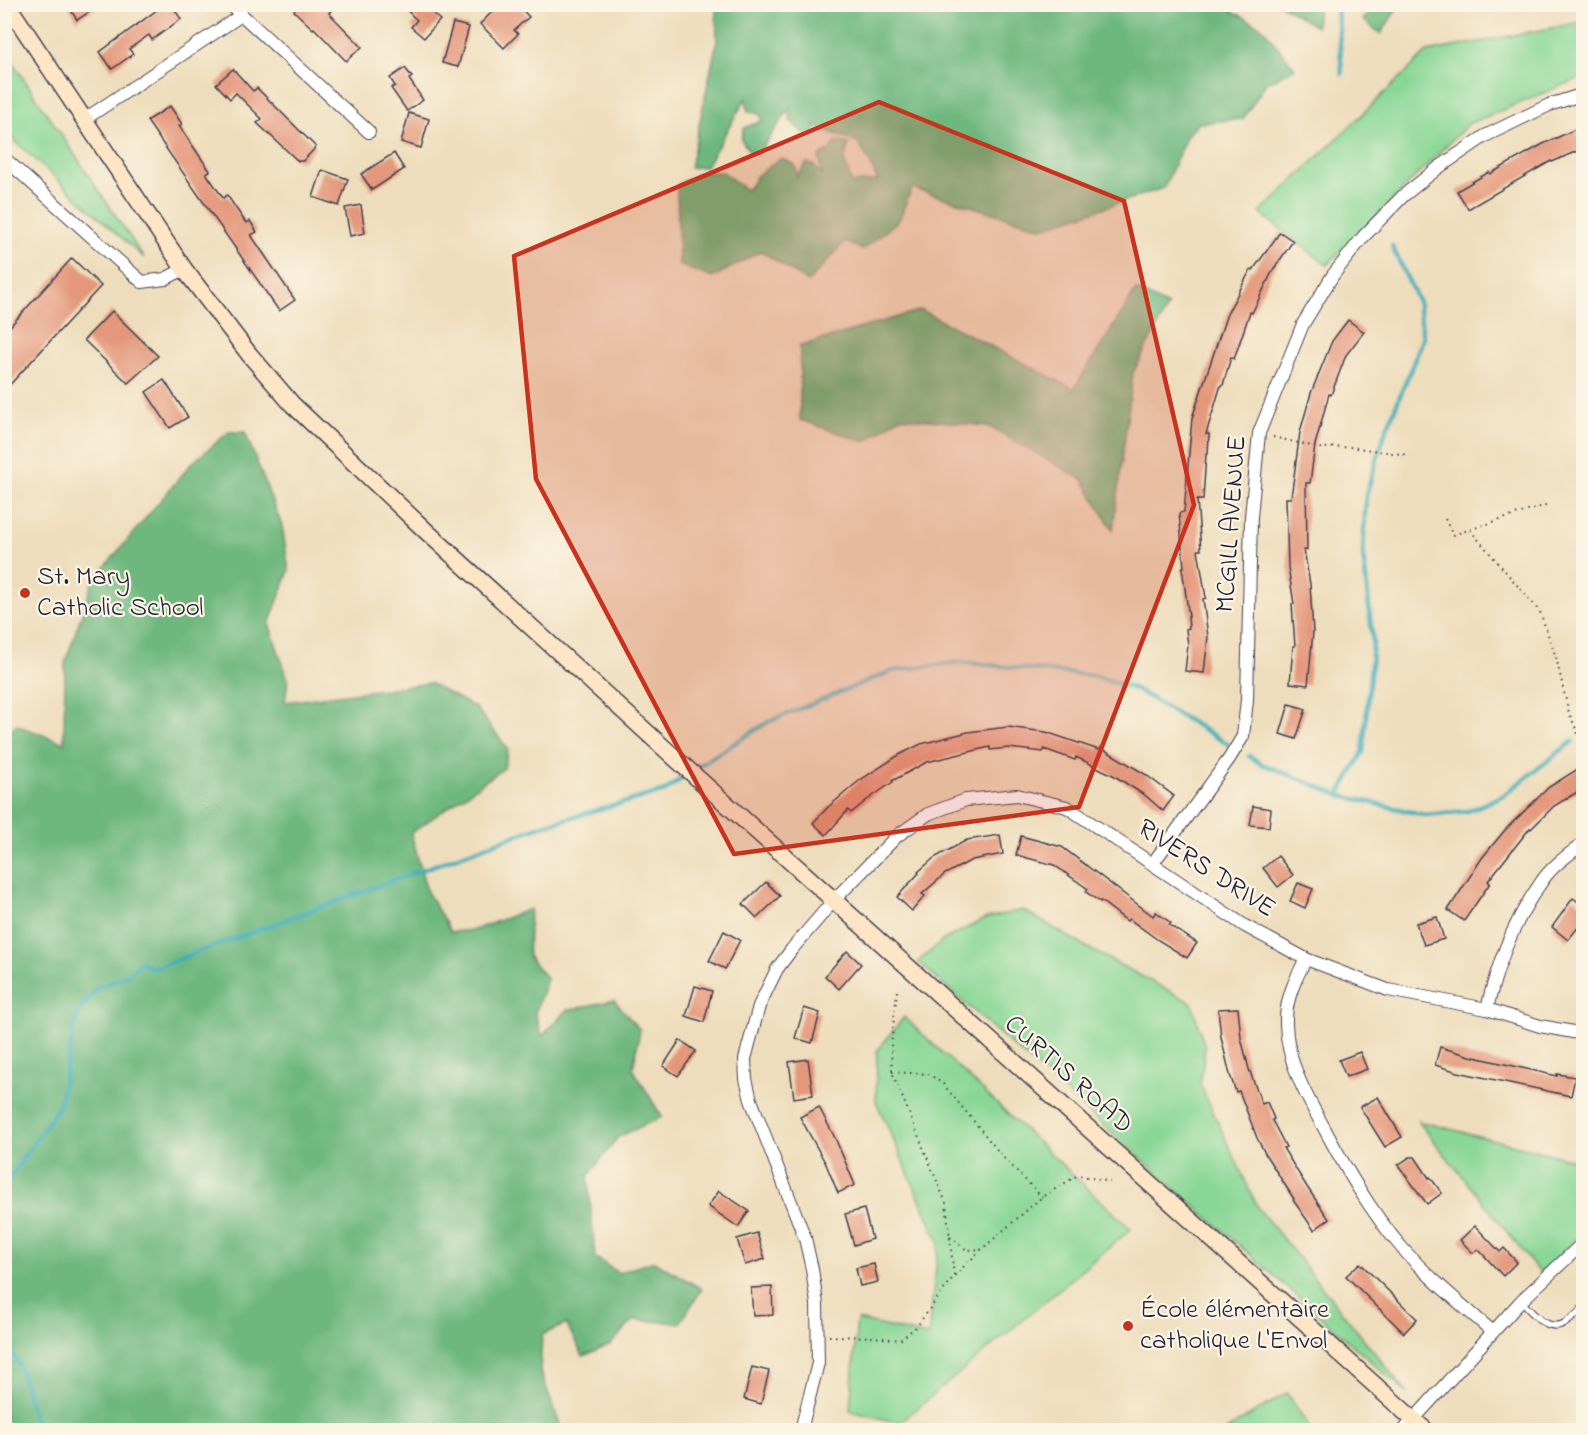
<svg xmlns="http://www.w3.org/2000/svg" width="1588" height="1435" font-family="'Indie Flower',sans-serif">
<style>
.green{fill:#89d796;stroke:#567c68;stroke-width:1.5}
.forest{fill:#6eb87f;stroke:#486d5d;stroke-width:1.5}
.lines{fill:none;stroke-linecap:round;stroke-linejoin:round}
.stream{stroke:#3eaeb9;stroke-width:4.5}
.building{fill:#e4977a}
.service-casing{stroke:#413e4e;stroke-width:8}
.minor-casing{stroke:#413e4e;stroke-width:14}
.secondary-casing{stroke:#413e4e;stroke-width:19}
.path{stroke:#413e4e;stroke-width:2;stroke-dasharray:1.5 4.5;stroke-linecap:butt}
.service{stroke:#fff;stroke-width:6}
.minor{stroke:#fff;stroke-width:12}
.secondary{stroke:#fde5c5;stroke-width:16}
.marked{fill:#c8321e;fill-opacity:0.2;stroke:#c8321e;stroke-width:4.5;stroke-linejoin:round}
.poi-dot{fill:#c8321e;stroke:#fcf5e5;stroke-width:2}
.labels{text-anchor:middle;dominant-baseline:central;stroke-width:4.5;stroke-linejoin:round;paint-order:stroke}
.street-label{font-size:27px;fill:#22223b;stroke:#fcf5e5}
.poi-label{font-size:27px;fill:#22223b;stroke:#fcf5e5;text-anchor:start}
</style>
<rect width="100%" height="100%" fill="#fcf5e5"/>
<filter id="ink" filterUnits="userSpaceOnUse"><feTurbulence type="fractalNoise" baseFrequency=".0167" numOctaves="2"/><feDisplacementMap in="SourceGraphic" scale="12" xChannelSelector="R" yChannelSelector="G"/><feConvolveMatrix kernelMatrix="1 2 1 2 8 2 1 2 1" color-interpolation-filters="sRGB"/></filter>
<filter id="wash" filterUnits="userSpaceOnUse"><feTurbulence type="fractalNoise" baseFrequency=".008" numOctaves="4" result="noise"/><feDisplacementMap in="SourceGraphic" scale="24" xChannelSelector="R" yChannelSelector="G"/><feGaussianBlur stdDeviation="1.35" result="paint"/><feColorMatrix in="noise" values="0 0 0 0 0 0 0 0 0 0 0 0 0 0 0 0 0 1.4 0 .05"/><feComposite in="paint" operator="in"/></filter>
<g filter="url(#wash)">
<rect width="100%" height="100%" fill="#eeddbc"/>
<g class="green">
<path d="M1583,22v55l-115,47 -141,141 -67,-52 167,-161z"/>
<path d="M4,51h1l139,207 -139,-126z"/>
<path d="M1023,910l63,37 106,56 13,45 -5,36 58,124 150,186 -490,-432 27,-23 42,-21z"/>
<path d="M904,1017l227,212 -231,194 -50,-12 7,-91 71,16 11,-94 -63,-141 1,-50z"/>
<path d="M1418,1121l165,41v71l-43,40z"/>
<path d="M1287,1393l24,37h-85z"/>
</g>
<g class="forest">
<path d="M716,5h484l27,3 35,19 33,41 -29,15 -23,36 -44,4 -12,12 -23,53 -122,40 -130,-40 -13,32 -36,30 -18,-8 -37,40 -47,-31 -49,27 -33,-13 -2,-80 25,-13h21l23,18 6,-6 4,-8 25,-18 14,7 2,11 10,-13 6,2 9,10 -3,-18 11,-7 7,-9 12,3 -5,16 8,23 25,-2 -6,-17 -13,-21 -43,-17v8h-11l-14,-14v-12l-32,46 -9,-3 -8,-12 3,-11 18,-7 -2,-7 -12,-2 -2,-14 -40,68 -16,2 27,-127z"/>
<path d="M1281,5h37l-2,22z"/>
<path d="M1373,5h29l-5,3 -16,26 -18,-14z"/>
<path d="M1136,290l32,16 -35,67 -20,157 -30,-50 -95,-54 -88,-9 -35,25 -65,-22v-74l121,-36 153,79z"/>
<path d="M229,432h16l37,94 7,45 -20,53 19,55 -3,23 145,-19 46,25 32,41 -4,19 -93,65 16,59 24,40 23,-2 56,-21 -2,47 19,23 -12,34 7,23 25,-26 47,-10 26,30 -7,39 29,48 -44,20 -30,39 7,81 23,16 36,-12 48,28 -22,34 -46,-3 -23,24 -28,12 -17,-32 -24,11 -2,36 22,59h-557v-699l12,-6 47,18 1,-80 28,-82 98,-117z"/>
</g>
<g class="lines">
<g class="stream">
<path d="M1337,4l5,70"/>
<path d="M1249,756l13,8 77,31 86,20 43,-4 36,-16 69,-54"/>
<path d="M694,769l74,-47 124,-51 68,-9 136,14 39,13 93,55"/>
<path d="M1339,795l24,-43 10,-109 -10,-90 3,-58 19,-62 38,-94 -5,-38 -26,-55"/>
<path d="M4,1186l55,-80 18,-93 21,-26 30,-12 13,-14 11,8 389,-143 124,-35 22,-17"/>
<path d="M4,1342l15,23 18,65"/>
</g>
</g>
<g id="blocks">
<g class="building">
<path d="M67,4h35l-25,16z"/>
<path d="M165,4h6l10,15 -29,21 -3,-5 -20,14 4,5 -21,15 -12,-17z"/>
<path d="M299,4h27l5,6 -2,3 33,34 -16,14 -32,-33 -1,1 -19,-18z"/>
<path d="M400,4h22l18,16 -16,18 -13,-11 6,-7z"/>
<path d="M500,4h17l12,13 -15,13 4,4 -14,14 -24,-24z"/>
<path d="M453,23l16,4 -11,40 -16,-4z"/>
<path d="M405,68l7,9 -3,2 14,21 -16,11 -16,-23 4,-2 -5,-8z"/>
<path d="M233,69l20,22 4,-3 59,59 -13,14h-5l-41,-38 5,-4 -26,-26 -6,6 -14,-15z"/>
<path d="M170,106l12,18 -3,2 31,45 -4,2 17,25 4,-3 19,28 4,-2 7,11 -6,3 44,65 -16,11 -132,-190z"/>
<path d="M409,113l20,6 -8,29 -20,-6z"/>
<path d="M1576,129l8,19 -32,14 -1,-1 -83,48 -11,-18 32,-19 1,2 53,-30z"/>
<path d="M394,153l10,16 -32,21 -11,-16z"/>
<path d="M322,170l26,9 -9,27 -26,-9z"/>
<path d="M361,205l4,28 -15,3 -5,-28z"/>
<path d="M1280,232l13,9 -20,29 -21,43 -2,-1 -16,47 -3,-2 -8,28h-2l-15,49h3l-1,20h-2l-3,46h-6l4,50h-3l8,48 -3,1 5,37 -4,37 -19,-2 3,-26 -2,-16 3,-1 -1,-11h1l-7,-49 2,-1 -5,-54 5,-1 8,-94 35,-104 24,-45 2,1z"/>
<path d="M72,258l29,28 -97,105v-58z"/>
<path d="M112,311l46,45 -30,27 -44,-43z"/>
<path d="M1348,320l16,12 -18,23 -15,40 -2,-1 -14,51 -5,38h-4l1,67h-3l6,34 3,48 -5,53 -18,-2 3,-37h2l-3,-42h2l-6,-37 -2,-69h5l9,-66 11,-39 21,-52z"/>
<path d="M164,380l24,37 -18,11 -24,-36z"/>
<path d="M1289,704l17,5 -10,30 -16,-5z"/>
<path d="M1008,727l38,5 53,18 1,-3 45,27 29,22 -11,15 -17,-15 -33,-21 -37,-18 -1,3 -31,-11 -1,3 -34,-4 -19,2v-3l-63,15 -35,19 1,1 -26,18 -16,13 -3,-3 -22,25 -13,-12 14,-15 33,-28 39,-25 22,-11 47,-12z"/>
<path d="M1584,765v23l-30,18 -23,23 -1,-1 -42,53 2,2 -26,38 -16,-11 34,-52 23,-28 44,-43z"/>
<path d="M1253,806l18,3 -2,18 -19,-2z"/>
<path d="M1000,835l3,19 -31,6 -27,14 -23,20 3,2 -13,15 -15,-14 22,-24 -1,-1 16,-14 33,-18z"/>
<path d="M1021,836l41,11 91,69 3,-4 15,11 -2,2 28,18 -10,15 -29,-18 -29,-21 -2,2 -26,-20 -1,1 -14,-10 2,-3 -34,-24 -38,-10z"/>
<path d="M1278,856l15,19 -15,12 -15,-19z"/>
<path d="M766,882l14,14 -23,22 -14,-14z"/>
<path d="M1298,883l15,6 -8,19 -15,-7z"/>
<path d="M1573,898l11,8v14l-16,20 -16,-13z"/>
<path d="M1437,917l7,22 -20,6 -8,-22z"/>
<path d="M724,931l16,9 -15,29 -16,-8z"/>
<path d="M847,951l14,13 -22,25 -14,-13z"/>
<path d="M695,986l17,5 -8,31 -18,-6z"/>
<path d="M804,1008l16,5 -8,30 -17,-5z"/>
<path d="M1238,1008l3,30 8,31 13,35 5,-2 7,17 -2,1 14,27 -3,1 24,39 22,32 -15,11 -21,-30 1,-1 -27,-42 -10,-19 -18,-47 -3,1 -6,-17 -9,-38 -3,-28z"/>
<path d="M680,1040l16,11 -18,25 -15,-10z"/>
<path d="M1440,1047l30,9 87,20v-2l18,3 -4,19 -113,-24 -23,-7z"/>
<path d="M1360,1052l7,17 -21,8 -7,-17z"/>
<path d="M808,1059l5,36 -19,3 -5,-36z"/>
<path d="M1378,1097l24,40 -17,10 -25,-40z"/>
<path d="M819,1107l17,33 19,45 -17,8 -12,-29 -26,-47z"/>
<path d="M1410,1157h5l14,21 1,-1 12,16 -15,11 -29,-39z"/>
<path d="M719,1191l30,20 -11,16 -30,-21z"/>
<path d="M864,1209l8,30 -18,6 -9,-31z"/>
<path d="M1475,1226l25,26 4,-4 13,14 -14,14 -25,-27 -5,4 -13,-13z"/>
<path d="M757,1233l8,26 -20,6 -8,-26z"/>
<path d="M1360,1263l57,56 -13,14 -58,-57z"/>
<path d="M874,1264l4,18 -18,4 -4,-18z"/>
<path d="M772,1287l1,28 -20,1 -2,-28z"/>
<path d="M752,1367l17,4 -8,33 -17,-5z"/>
</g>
</g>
</g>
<g filter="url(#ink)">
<use href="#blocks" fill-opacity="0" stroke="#413e4e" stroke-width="1.5"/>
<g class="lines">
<defs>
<path id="service" d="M1521,1301c11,11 26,32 44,22 7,-3 13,-11 19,-16"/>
<g id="minor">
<path d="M230,4l139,128"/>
<path d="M85,119l155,-103"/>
<path d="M4,158l138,124 23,-3 19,-10"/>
<path d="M1153,863l76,-104 14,-23 4,-36 4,-183 8,-84 44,-109 30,-49 30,-38 40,-41 35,-28 47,-32 64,-31 35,-11"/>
<path d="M1306,959c-11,20 -21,42 -20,65 1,37 19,70 37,102 23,43 47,85 79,122 28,31 60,57 91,84"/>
<path d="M1487,1009c10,-45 28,-90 55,-128 10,-15 27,-27 42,-38"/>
<path d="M801,1430l17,-67 -1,-59 -5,-35 -7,-31 -54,-138 -5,-21 -1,-20 14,-53 18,-37 15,-20 42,-49 63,-64 31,-22 38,-14 51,-5 50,12 178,119 61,33 82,31 99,19 53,17 44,8"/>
<path d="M1404,1430l117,-129 63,-59"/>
</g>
<path id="secondary" d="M7,4l177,265 65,85 43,50 134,127 249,227 750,672"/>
</defs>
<use href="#service" class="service-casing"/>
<use href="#minor" class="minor-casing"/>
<use href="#secondary" class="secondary-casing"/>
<g class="path">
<path d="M1273,437l47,11 30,-1 58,8"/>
<path d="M1445,519l8,16 93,-30"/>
<path d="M1470,530l70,82 16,45 13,56 15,34"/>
<path d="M897,991l-6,56 1,25 54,131 8,73"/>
<path d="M892,1072l37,2 14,10 61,74 38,39"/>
<path d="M950,1237l17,13 15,-1"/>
<path d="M829,1336l44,1 27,3 17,-14 37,-50 28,-27 60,-52 36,-22 32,7"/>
</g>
<use href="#service" class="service"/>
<use href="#minor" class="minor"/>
<use href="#secondary" class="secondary"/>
</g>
</g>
<path class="marked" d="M879,102l245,99 70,304 -115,302 -345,47 -198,-375 -22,-223z"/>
<g class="poi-dot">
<circle cx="25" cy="593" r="6"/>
<circle cx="1128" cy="1326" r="6"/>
</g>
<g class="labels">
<g class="street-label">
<text transform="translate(1232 524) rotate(-86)">MCGILL AVENUE</text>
<text transform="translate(1206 869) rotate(33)">RIVERS DRIVE</text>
<text transform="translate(1068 1075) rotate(42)">CURTIS ROAD</text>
</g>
<g class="poi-label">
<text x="37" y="577">St. Mary<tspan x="37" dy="31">Catholic School</tspan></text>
<text x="1140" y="1310">École élémentaire<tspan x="1140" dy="31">catholique L'Envol</tspan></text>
</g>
</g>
<rect width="1588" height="1435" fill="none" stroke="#fcf5e5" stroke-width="24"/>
</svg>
